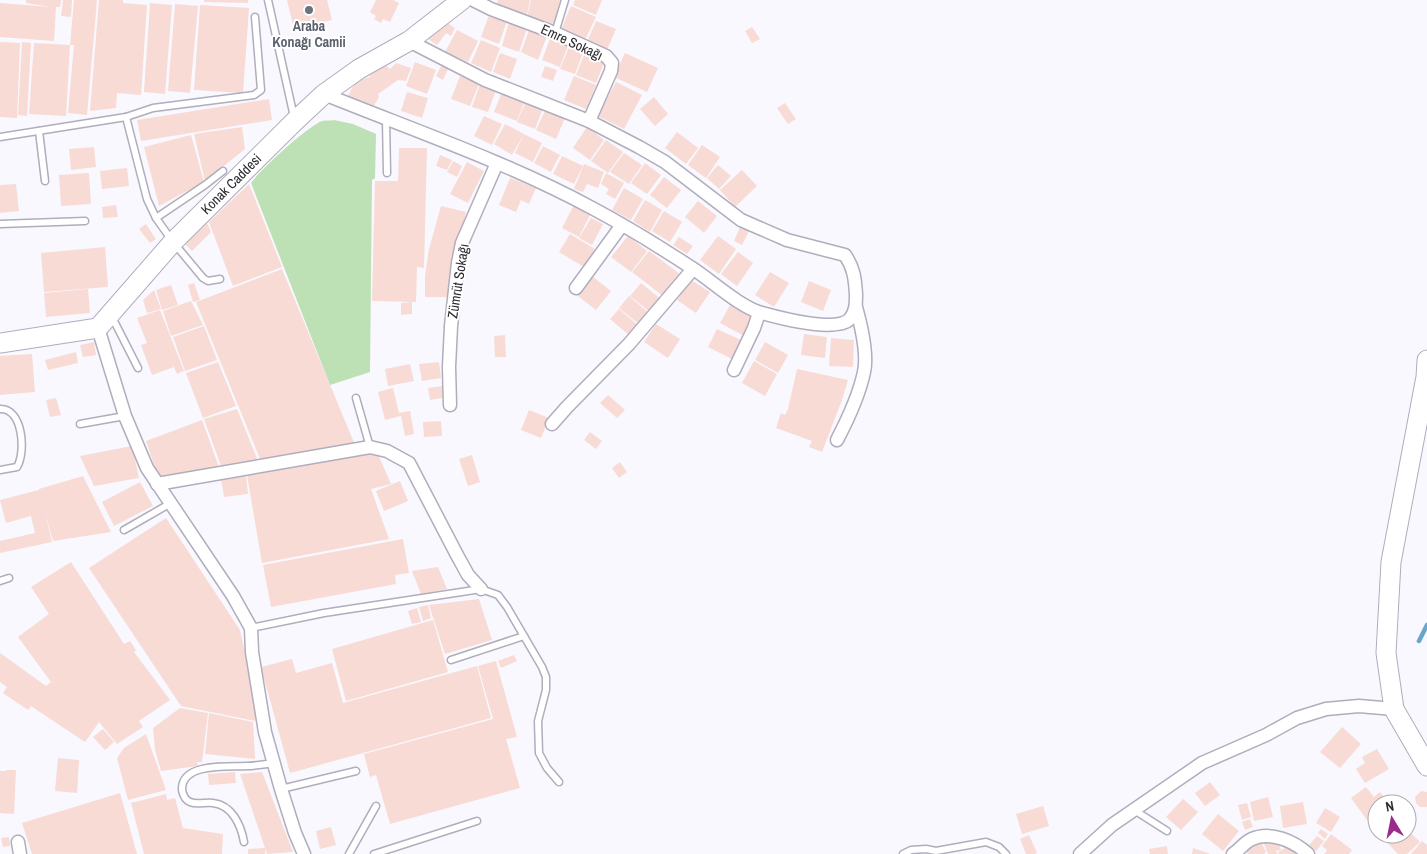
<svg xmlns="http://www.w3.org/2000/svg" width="1427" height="854" font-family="'Archivo Narrow',sans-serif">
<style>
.green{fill:#bde0b4}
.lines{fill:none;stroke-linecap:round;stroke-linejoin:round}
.stream{stroke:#69a5cc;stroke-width:4.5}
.building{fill:#f8dbd5}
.lane-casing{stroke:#b0adbc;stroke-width:9}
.street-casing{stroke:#b0adbc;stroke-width:15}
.secondary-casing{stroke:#b0adbc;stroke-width:21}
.lane{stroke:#fff;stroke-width:6}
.street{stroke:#fff;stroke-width:12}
.secondary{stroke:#fff;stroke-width:19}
.worship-dot{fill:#6b7280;stroke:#fff;stroke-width:2}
.labels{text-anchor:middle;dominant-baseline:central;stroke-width:4;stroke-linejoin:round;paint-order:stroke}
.worship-label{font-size:14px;font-weight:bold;fill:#5b616d;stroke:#fff}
.street-label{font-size:14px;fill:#2c2b31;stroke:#fff}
</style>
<rect width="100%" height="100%" fill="#f9f8fe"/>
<path class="green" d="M334,120l19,4 23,10 -1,44 -3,2 -2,192 -40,13 -79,-202c10,-14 57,-57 71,-62 4,-1 9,0 12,-1z"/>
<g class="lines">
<path class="stream" d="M1419,641l8,-16"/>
</g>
<g class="building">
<path d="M26,0h35l-1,7h-4l-2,34 -54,-4v-34l51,4 -25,-4z"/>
<path d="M63,0h9l-1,17 -10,-1z"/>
<path d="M74,0h23l-10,115 -19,-2 6,-68h-4z"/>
<path d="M99,0h24v3l24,2 -6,90 -24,-2 -1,15 -26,3z"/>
<path d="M204,0h44v3l-44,-1z"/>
<path d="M287,0h40l5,20 -38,9z"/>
<path d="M376,0h17l6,3 -9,19 -7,-3 -2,4 -7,-4 2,-3 -6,-4z"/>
<path d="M498,0h32l-3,14 -31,-7z"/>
<path d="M531,0h29l-6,24 -27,-7z"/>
<path d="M575,0h27l-6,15 -23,-10z"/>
<path d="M150,3l22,2 -7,89 -21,-2z"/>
<path d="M175,4l23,2 -8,87 -22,-2z"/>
<path d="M200,5l49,3 -6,85 -49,-3z"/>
<path d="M571,6l25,11 -12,25 -24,-10z"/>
<path d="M489,15l18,6 -8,23 -18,-7z"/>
<path d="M596,21l20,8 -9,21 -20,-8z"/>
<path d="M446,22l9,6 -4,8 -5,-3 -9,12 -9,-6z"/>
<path d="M509,22l18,6 -8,24 -17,-6z"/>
<path d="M752,27l8,12 -8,4 -7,-12z"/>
<path d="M457,30l21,11 -10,21 -23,-10z"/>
<path d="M529,30l18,6 -9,24 -17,-8z"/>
<path d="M551,36l18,7 -9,24 -18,-7z"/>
<path d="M481,40l19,8 -9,24 -20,-9z"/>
<path d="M0,42l20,1 -3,75 -17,-1z"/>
<path d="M22,42l9,1 -4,73 -9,-1z"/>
<path d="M34,43l36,2 -4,71 -37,-2z"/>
<path d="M569,47l14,6 -8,21 -15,-5z"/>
<path d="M500,53l17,6 -7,20 -17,-7z"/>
<path d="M625,53l33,15 -11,24 -33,-15z"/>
<path d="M584,55l20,8 -8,20 -20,-8z"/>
<path d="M415,62l21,8 -9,24 -21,-8z"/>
<path d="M396,63l15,5 -5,13 -8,-1 -20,14 1,3 -5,9 -26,-10 5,-10 6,-6 11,-3 -2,-4 16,-9 6,5z"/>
<path d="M441,66l7,3 -5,11 -7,-4z"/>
<path d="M545,66l12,4 -4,11 -12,-4z"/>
<path d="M460,76l19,8 -9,22 -19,-7z"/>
<path d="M574,76l22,9 -10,24 -22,-9z"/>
<path d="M616,82l26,13 -18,34 -26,-13z"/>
<path d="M480,84l16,6 -8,22 -16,-5z"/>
<path d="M407,92l21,6 -6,20 -21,-7z"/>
<path d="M502,92l23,8 -8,21 -23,-9z"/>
<path d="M654,97l14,17 -13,12 -15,-17z"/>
<path d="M269,99l3,21 -131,21 -4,-21z"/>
<path d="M526,101l17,7 -8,21 -18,-7z"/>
<path d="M785,103l11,16 -8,5 -11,-16z"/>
<path d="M546,109l19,9 -9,21 -20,-9z"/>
<path d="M484,116l18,8 -10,21 -18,-9z"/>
<path d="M505,124l19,10 -12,21 -18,-11z"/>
<path d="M242,127l3,22 -40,32 -11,-47z"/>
<path d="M587,127l17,13 -14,20 -17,-12z"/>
<path d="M677,132l21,16 -12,16 -21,-16z"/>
<path d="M524,134l18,9 -9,19 -18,-9z"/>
<path d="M191,135l13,47 -45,24 -15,-59z"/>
<path d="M606,140l17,12 -15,21 -17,-12z"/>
<path d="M702,145l18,12 -14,21 -18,-13z"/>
<path d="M543,146l17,9 -9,17 -17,-9z"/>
<path d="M94,147l2,20 -25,3 -2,-21z"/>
<path d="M399,148h28l-3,120 -7,-1 -1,35 -44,-1 3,-120h23z"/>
<path d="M624,153l18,12 -13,19 -19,-12z"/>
<path d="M440,155l12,5 -5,10 -11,-4z"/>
<path d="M562,156l21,10 -9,18 -21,-10z"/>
<path d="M453,161l9,5 -5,11 -10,-5z"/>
<path d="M467,162l17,9 -16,32 -18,-9z"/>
<path d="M645,163l16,12 -14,19 -16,-11z"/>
<path d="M584,164l20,8 -6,16 -11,-4 -4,8 -9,-3z"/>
<path d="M718,165l13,11 -12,13 -12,-11z"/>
<path d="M127,168l2,18 -27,3 -2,-18z"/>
<path d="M742,170l15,16 -22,21 -15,-17z"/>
<path d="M89,173l2,31 -30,2 -2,-31z"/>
<path d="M606,173l18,10 -9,16 -9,-5 3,-5 -8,-5z"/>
<path d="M664,177l17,13 -14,18 -17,-13z"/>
<path d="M510,178l26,10 -7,16 -8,-4 -5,12 -17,-7z"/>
<path d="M16,184l3,27 -19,2v-28z"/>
<path d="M249,184l33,83 -49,19 -24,-64z"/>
<path d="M624,188l19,11 -12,21 -19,-10z"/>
<path d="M645,200l17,10 -12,22 -17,-11z"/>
<path d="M698,201l19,15 -13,17 -19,-16z"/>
<path d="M116,205l2,12 -15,1 -1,-11z"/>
<path d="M574,205l17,8 -12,24 -17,-9z"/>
<path d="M441,206l25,6 -5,21 -11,64h-25v-21l4,-27z"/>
<path d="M664,211l18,11 -12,20 -18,-11z"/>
<path d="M591,218l12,6 -11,21 -13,-7z"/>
<path d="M207,223l4,9 -19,19 -7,-7z"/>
<path d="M146,224l10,15 -6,4 -11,-14z"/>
<path d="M740,227l9,4 -7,14 -8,-4z"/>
<path d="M570,234l25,15 -11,18 -25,-15z"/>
<path d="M628,236l19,15 -16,21 -20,-15z"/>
<path d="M718,236l18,13 -17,25 -19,-14z"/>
<path d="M679,237l14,9 -6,8 -14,-9z"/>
<path d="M105,247l3,40 -64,5 -3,-39z"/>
<path d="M649,251l31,23 -17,22 -31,-24z"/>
<path d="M738,252l15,11 -16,23 -16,-12z"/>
<path d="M282,269l73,176 -95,14 -64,-157z"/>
<path d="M770,272l19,11 -15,24 -19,-12z"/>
<path d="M593,277l18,14 -15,19 -18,-14z"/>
<path d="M691,280l19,12 -14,21 -19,-13z"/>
<path d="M809,281l22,9 -8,21 -22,-9z"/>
<path d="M194,283l6,17 -7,2 -5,-17z"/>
<path d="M641,283l21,17 -11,13 -21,-17z"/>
<path d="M171,285l7,20 -16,5 -6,-20z"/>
<path d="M88,289l2,24 -44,4 -2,-24z"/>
<path d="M154,290l7,19 -14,4 -4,-13z"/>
<path d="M629,296l21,18 -10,11 -21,-17z"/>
<path d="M191,301l12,24 -32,11 -8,-25z"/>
<path d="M412,302v12l-11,1v-12z"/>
<path d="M730,305l24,13 -10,18 -24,-13z"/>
<path d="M619,309l20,17 -9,10 -20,-17z"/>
<path d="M160,310l24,61 -7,3 -3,-7 -22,8 -11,-30 6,-2 -10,-25z"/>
<path d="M656,324l24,15 -12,19 -24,-16z"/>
<path d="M204,326l13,34 -32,11 -12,-34z"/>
<path d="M717,329l24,11 -9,19 -24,-12z"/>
<path d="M804,334l23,3 -2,21 -24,-3z"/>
<path d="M505,335l1,22h-11l-1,-21z"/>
<path d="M831,338l23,2 -1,27 -24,-1z"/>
<path d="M94,342l2,13 -13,2 -3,-12z"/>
<path d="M765,342l23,13 -10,18 -23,-13z"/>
<path d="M76,352l2,11 -30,7 -3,-10z"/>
<path d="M32,354l3,38 -35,3v-39z"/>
<path d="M754,361l23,13 -12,22 -23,-13z"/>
<path d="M218,362l18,44 -33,12 -17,-45z"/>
<path d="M439,362l2,16 -19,3 -3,-17z"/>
<path d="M410,364l4,17 -26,5 -3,-17z"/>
<path d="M797,369l51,11 -6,20 -20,52 -13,-5 3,-6 -36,-13 5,-15 4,2 3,-6z"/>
<path d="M442,386l1,12 -13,2 -2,-12z"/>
<path d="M393,388l6,25 11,-2 4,23 -9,2 -4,-20 -16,4 -7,-28z"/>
<path d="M608,395l17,15 -8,8 -17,-15z"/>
<path d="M56,398l5,17 -11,2 -4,-17z"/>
<path d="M237,409l21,52 -37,5 -17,-47z"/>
<path d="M529,410l20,8 -8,20 -20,-8z"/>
<path d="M202,420l17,47 -61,9 -12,-35z"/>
<path d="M441,421l1,15 -18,1 -1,-15z"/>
<path d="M590,432l12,9 -6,8 -12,-9z"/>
<path d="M132,446l7,32 -45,8 -14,-30z"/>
<path d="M377,452l14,32 -20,5 18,50 -127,24 -15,-88z"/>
<path d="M472,455l8,27 -12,4 -9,-27z"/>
<path d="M620,462l7,10 -8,6 -7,-10z"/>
<path d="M246,475l2,19 -24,3 -3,-18z"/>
<path d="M83,476l28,56 -58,9 -8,-28 7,29 -52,11v-12l35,-8 -4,-17 -25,7 -6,-23 39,-10v-1z"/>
<path d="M400,481l8,20 -24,10 -8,-20z"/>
<path d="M140,482l13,24 -39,20 -12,-24z"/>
<path d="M166,518l74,112 18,81 -3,10 -74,-15 -92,-138z"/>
<path d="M403,539l6,34 -14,2 1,9 -125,23 -8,-42z"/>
<path d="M71,562l53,82 6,-3 6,9 -2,2 36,48 -31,21 4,6 -26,17 -18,-22 -14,20 -54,-36 -3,4 -25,-17 4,-6 -7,-5v-29l46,33 5,-4 -33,-45 31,-23 -18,-27z"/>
<path d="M438,567l9,22 -26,5 -9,-23z"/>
<path d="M479,599l13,41 -47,14 -16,-49z"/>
<path d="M428,605l3,13 -8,3 -4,-14z"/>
<path d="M417,608l4,14 -9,2 -4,-13z"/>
<path d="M433,620l15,52 -102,29 -14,-52z"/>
<path d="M514,655l3,6 -16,7 -3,-7z"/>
<path d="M292,659l4,14 36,-10 11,40 134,-37 14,52 -201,55 -29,-106z"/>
<path d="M496,661l21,76 -11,2 14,49 -130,36 -14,-49 -6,2 -6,-23 129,-35 -15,-53z"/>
<path d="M180,708l28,5 -6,49h-5l1,4 -37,5 -6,-21 -2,-22z"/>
<path d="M209,713l44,9 2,37 -50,-5z"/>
<path d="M1342,727l19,17 -21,24 -20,-16z"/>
<path d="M103,729l11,13 -9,8 -12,-13z"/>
<path d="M146,734l20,56 -38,10 -11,-42 7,-10z"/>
<path d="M1377,749l12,20 -24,14 -9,-14 9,-6 -3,-6z"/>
<path d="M58,758l21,2 -2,33 -22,-2z"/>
<path d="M6,770h10l-2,44 -14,-1v-42h6z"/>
<path d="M235,772l1,11 -27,2 -1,-11z"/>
<path d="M262,772l31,80 -26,2 -27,-80z"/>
<path d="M1210,782l10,13 -15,11 -10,-13z"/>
<path d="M1366,787l8,10 6,-5 9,12h-12v15l-7,5 -19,-26z"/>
<path d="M1421,791l6,1v15h-7l-4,-4 -1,-6z"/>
<path d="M120,793l17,61h-105l-10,-31z"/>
<path d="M166,794l1,6 8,-2 8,30 40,6 -1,20h-78l-13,-51z"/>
<path d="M1268,797l5,20 -19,4 -4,-19z"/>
<path d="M1183,799l15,13 -17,18 -15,-13z"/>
<path d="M1303,802l4,22 -24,4 -3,-22z"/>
<path d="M1247,803l4,14 -9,3 -4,-15z"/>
<path d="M1043,806l6,20 -27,8 -6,-20z"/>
<path d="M1325,808l15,9 -9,15 -15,-9z"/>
<path d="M1218,814l21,17 -16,20 -21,-17z"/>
<path d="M1250,819l3,8 -8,3 -3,-8z"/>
<path d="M1377,821v12l-6,-7z"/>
<path d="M331,827l5,18 -16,4 -4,-18z"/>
<path d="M1321,829l7,5 -3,5 -7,-6z"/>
<path d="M1407,829l13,13 -13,12h-9l-17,-18 3,-2h23z"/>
<path d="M1331,834l21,16 -3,4h-25l3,-4 -5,-4z"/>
<path d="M1029,835l8,18 -3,1h-8l-6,-15z"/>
<path d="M1317,836l7,5 -8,10 -7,-6z"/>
<path d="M9,837l1,9 -7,1 -2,-9z"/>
<path d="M1263,841h15l3,9 -5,1 2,3h-10z"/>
<path d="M1422,841l5,4v9h-16z"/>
<path d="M1261,842l5,10 -2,2h-16l-2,-2z"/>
<path d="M1291,845l5,9h-17l-1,-2z"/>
<path d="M1167,846l1,8h-18l-1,-5z"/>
<path d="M265,848v6h-17v-5z"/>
<path d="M1193,848l18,6h-19z"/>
</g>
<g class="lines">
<defs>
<g id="lane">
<path d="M268,0l26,117"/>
<path d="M555,33l10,-33"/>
<path d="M126,117l27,-9 101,-13 7,-5 -6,-73"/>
<path d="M386,119l1,54"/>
<path d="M39,131l6,50"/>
<path d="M0,137l126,-20 21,82 9,19 17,24 30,36 5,3 12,-2"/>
<path d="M156,218l49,-33 18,-14"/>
<path d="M0,224l85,-3"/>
<path d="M111,315l27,53"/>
<path d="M356,398l14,49"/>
<path d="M0,409c23,-1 26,43 17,58l-17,3"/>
<path d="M80,424l45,-8"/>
<path d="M124,530l47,-27"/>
<path d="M0,581l9,-3"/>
<path d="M251,628l73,-15 157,-24 17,6 9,12 35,60 4,10v13l-8,31 1,32 8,15 12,14"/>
<path d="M451,660l73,-24"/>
<path d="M281,789l75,-18"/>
<path d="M1134,810l33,21"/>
<path d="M244,842c-3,-17 -12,-37 -31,-39 -8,-1 -16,2 -23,-1 -5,-2 -7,-7 -8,-12 -1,-28 47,-23 65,-24 9,0 18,-2 27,-3"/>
<path d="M349,854l27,-48"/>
<path d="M374,854l103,-33"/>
<path d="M903,854l8,-4 15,-1 10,2 50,-9 13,5 7,7"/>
</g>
<g id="street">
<path d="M473,0l18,9 64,24 51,23 6,7 -1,8 -22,50"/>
<path d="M324,94c89,36 183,68 268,114 34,18 68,39 100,60 19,12 49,40 70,45 18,5 74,20 88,6 6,-8 6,-15 6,-25 -1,-15 -2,-26 -11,-39l-58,-15 -46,-20 -76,-58 -26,-15 -50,-26 -104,-41 -76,-39"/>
<path d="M576,288l46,-63"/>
<path d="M98,328l27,88 22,52 86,128 18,32 1,24 13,80 16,57 14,44 9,21"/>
<path d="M734,370l20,-42 5,-15"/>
<path d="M450,405l-1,-38 2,-41 7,-63 4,-20 35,-80"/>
<path d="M552,424l15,-17 62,-63 64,-75"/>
<path d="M837,440c11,-21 22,-44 27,-68 4,-18 -3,-47 -8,-65"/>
<path d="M157,484l213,-37 17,4 22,12 48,92 11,20 13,14"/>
<path d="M18,842l2,12"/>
<path d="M1080,854l32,-29 90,-62 64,-28 31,-17 29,-9 33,-3 35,3"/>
<path d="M1233,854c6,-4 12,-12 19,-15 19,-8 42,2 56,15"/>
</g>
<g id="secondary">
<path d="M0,343l98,-15 75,-86 122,-121 29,-27 35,-25 50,-28 53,-41"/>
<path d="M1427,360l-1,17 -35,185 -5,91 8,56 33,57"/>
</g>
</defs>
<use href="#lane" class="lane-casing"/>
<use href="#street" class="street-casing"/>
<use href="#secondary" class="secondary-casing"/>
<use href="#lane" class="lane"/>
<use href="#street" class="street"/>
<use href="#secondary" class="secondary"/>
</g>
<circle class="worship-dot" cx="309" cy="10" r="5"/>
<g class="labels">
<g class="worship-label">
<text x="309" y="26">Araba<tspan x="309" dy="16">Konağı Camii</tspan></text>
</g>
<g class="street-label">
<text transform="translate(572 42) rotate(25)">Emre Sokağı</text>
<text transform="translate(231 184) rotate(-45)">Konak Caddesi</text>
<text transform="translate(458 281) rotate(-81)">Zümrüt Sokağı</text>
</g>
</g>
<g transform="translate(1392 819) rotate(350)"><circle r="24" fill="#ffffff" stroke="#abaaad"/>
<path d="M0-4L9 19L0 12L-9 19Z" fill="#9b2b8a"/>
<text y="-8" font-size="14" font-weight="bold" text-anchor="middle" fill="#2c2b31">N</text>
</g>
</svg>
